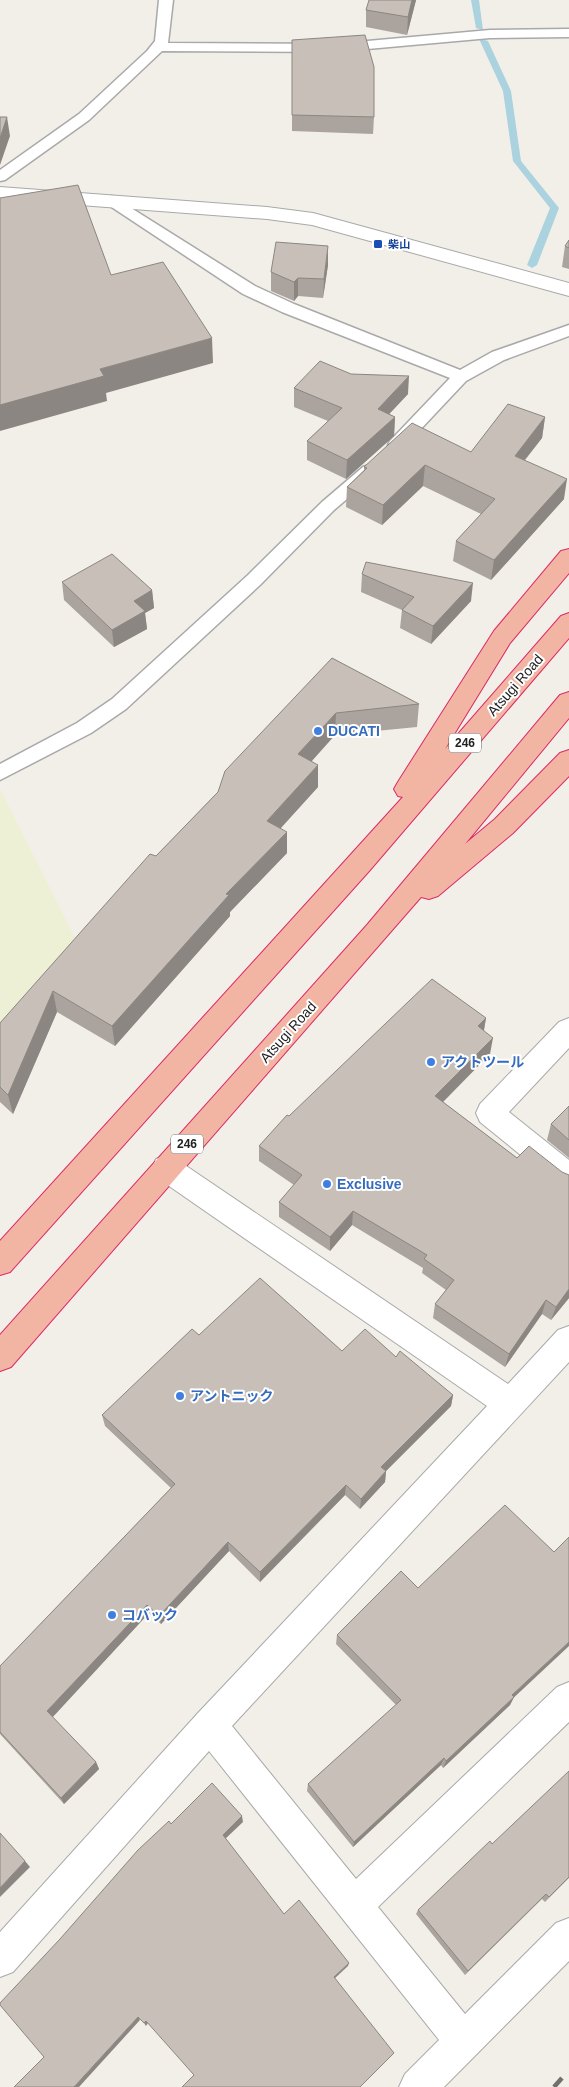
<svg xmlns="http://www.w3.org/2000/svg" width="569" height="2087" font-family="Helvetica,'Noto Sans JP',sans-serif">
<style>
.farmland{fill:#eef0d5}
.lines{fill:none;stroke-linecap:round;stroke-linejoin:round}
.stream{fill:#aad3df;fill-rule:evenodd}
.service-casing{stroke:#a9a9a9;stroke-width:3}
.minor-casing{stroke:#a9a9a9;stroke-width:2}
.tertiary-casing{stroke:#a9a9a9;stroke-width:2}
.trunk-casing{stroke:#dc2a67;stroke-width:2}
.service{fill:#fff;fill-rule:evenodd}
.minor{fill:#fff;fill-rule:evenodd}
.tertiary{fill:#fff;fill-rule:evenodd}
.trunk{fill:#f2b4a3;fill-rule:evenodd}
.rail{stroke:#707070;stroke-width:4.5;stroke-dasharray:12 12;stroke-linecap:butt}
.wall{fill:#aba49e}
.shaded-wall{fill:#8b8681}
.building{fill:#c7bfb8;stroke:#8b8681}
.transit-dot{fill:#1a4fb4;stroke:#fff;stroke-width:2}
.shop-dot{fill:#3f7fe0;stroke:#fff;stroke-width:2}
.labels{text-anchor:middle;dominant-baseline:central;stroke-width:4;stroke-linejoin:round;paint-order:stroke}
.far-transit-label{font-size:11px;font-weight:bold;fill:#164399;stroke:#fff;text-anchor:start}
.shield{fill:#fff;stroke:#646464;stroke-width:1}
.shield-label{font-size:12px;font-weight:bold;fill:#222}
.street-label{font-size:14px;fill:#222;stroke:#fff}
.shop-label{font-size:14px;font-weight:bold;fill:#366cbe;stroke:#fff;text-anchor:start}
</style>
<rect width="100%" height="100%" fill="#f2efe9"/>
<path class="farmland" d="M0,789l77,153 -77,86z"/>
<g class="lines">
<g class="stream">
<path d="M471,0h8l4,30 -7,-2z"/>
<path d="M481,39l7,2 23,50 10,70 38,47 -22,57 -5,3 -5,-3 23,-57 -37,-47 -10,-70 -23,-50z"/>
</g>
<defs>
<g id="service">
<path d="M159,0h14l-5,43 166,1 156,-14 79,-1v8l-79,1 -156,14 -172,-1 -73,69 -84,60 -5,1v-11l79,-56 68,-63 8,-10z"/>
<path d="M112,196l143,90 39,18 166,66 32,-18 77,-27v11l-65,24 -38,21 -64,68h-12l-2,-4 2,-4 60,-63 -168,-66 -39,-18 -136,-90 -3,-3 3,-3z"/>
<path d="M369,465l6,2 3,4 -3,4 -41,35 -74,75 -134,124 -35,24 -91,47v-16l77,-41 35,-24 136,-124 74,-73 41,-35z"/>
</g>
<g id="minor">
<path d="M569,1018v30l-60,64 60,48v30l-10,-4 -79,-64 -4,-9 4,-9 79,-82z"/>
<path d="M166,1155l10,4 332,225 50,-54 11,-4v36l-337,364 124,153 201,-192 12,-5v40l-191,185 87,107 91,-91 13,-5v43l-125,126h-45l6,-13 34,-34 -230,-289 -196,221 -13,5v-45l198,-219 289,-307 -331,-229 -4,-9 4,-9z"/>
</g>
<path id="tertiary" d="M0,187l267,20 46,6 256,70v13l-257,-71 -45,-6 -267,-20z"/>
<g id="trunk">
<path d="M569,549v24l-59,70 -65,106 116,-133 8,-3v25l-199,232 -360,402 -10,3v-34l403,-444 -5,-1 -4,-7 4,-7 96,-151 67,-80z"/>
<path d="M569,692v26l-104,126 30,-25 65,-66 9,-3v26l-56,57 -75,63 -9,3 -8,-2 -410,470 -11,4v-36l367,-410 193,-230z"/>
</g>
</defs>
<use href="#service" class="service-casing"/>
<use href="#minor" class="minor-casing"/>
<use href="#tertiary" class="tertiary-casing"/>
<use href="#trunk" class="trunk-casing"/>
<use href="#service" class="service"/>
<use href="#minor" class="minor"/>
<use href="#tertiary" class="tertiary"/>
<use href="#trunk" class="trunk"/>
<path class="rail" d="M554,2087l15,-17"/>
</g>
<g class="wall">
<path d="M416,0l-9,35 -41,-8v-17z"/>
<path d="M292,40l82,77 -1,17 -81,-3z"/>
<path d="M569,240v29l-7,-2 3,-21z"/>
<path d="M328,265l-5,33 -25,-2 -4,5 -23,-10v-19z"/>
<path d="M351,374l57,20 -19,20 6,3 -1,19 -48,43 -39,-19v-19l21,-20 -34,-14v-19z"/>
<path d="M545,417l-3,21 -17,22 39,39 -73,81 -38,-19 3,-20 25,-27 -58,-28 -41,39 -36,-18 1,-20 17,-17v-3l107,-15z"/>
<path d="M362,574l109,27 -40,43 -31,-16 2,-18 -41,-18z"/>
<path d="M62,582l90,8 2,18 -9,5 2,16 -33,18 -50,-47z"/>
<path d="M332,658l87,46 -2,23 -82,8 -23,26 6,26 -37,41 6,25 -57,59v4l-115,130 -58,-34 -44,102 -13,-12v-79l156,-167 62,-64z"/>
<path d="M486,1018l-2,13 6,23 -47,48 74,56 52,17v123l-18,22 -9,-6 -37,53 -72,-49 2,-14 11,-14 -24,-17 1,-5 -71,-43 -22,26 -51,-34v-15l15,-17 -35,-24v-15l30,-30z"/>
<path d="M569,1106v52l-22,-18 4,-16z"/>
<path d="M199,1335l197,22 57,38 -2,11 -65,65 -1,11 -25,27 -15,-14 -85,87 -31,-31 -68,73 -12,-11 -97,104 44,45 3,7 -35,35 -64,-70v-68l171,-178 -66,-62 -3,-11z"/>
<path d="M337,1635l177,62 -4,8 -67,63 -2,-3 -88,82 -46,-56 1,-7 88,-79 -60,-61z"/>
<path d="M492,1844l77,34 -24,24 -3,-3 -77,76 -49,-61 2,-4z"/>
</g>
<g class="shaded-wall">
<path d="M412,0h4l-9,35 1,-18z"/>
<path d="M7,117l3,19 -10,29v-27z"/>
<path d="M328,246v19l-5,33 1,-19z"/>
<path d="M298,278v18l-4,5v-19z"/>
<path d="M212,338l1,25 -107,30 1,8 -107,30v-26l100,-36z"/>
<path d="M409,376l-1,18 -31,33 1,-18z"/>
<path d="M395,417l-1,19 -48,43 1,-19z"/>
<path d="M545,417l-3,21 -30,38 3,-20z"/>
<path d="M425,465l-2,21 -41,39 1,-20z"/>
<path d="M567,479l-3,20 -73,81 3,-20z"/>
<path d="M473,583l-2,18 -40,43 2,-18z"/>
<path d="M152,590l2,18 -9,5 2,16 -33,18 -2,-17 22,-29z"/>
<path d="M336,713l-1,22 -37,41v-22z"/>
<path d="M318,765v22l-51,56v-22z"/>
<path d="M287,832v21l-57,59v4l-115,130 -3,-20 114,-132z"/>
<path d="M53,991l4,21 -44,102 -5,-19z"/>
<path d="M486,1018l-3,16 -5,-8z"/>
<path d="M493,1038l-3,16 -57,58 2,-16z"/>
<path d="M353,1211l-1,14 -22,26v-14z"/>
<path d="M569,1289v9l-18,22 5,-13z"/>
<path d="M546,1300l-4,14 -37,53 4,-13z"/>
<path d="M453,1395l-2,11 -65,65 -1,11 -25,27 1,-10 20,-32z"/>
<path d="M346,1485l-1,10 -85,87v-10z"/>
<path d="M228,1542l1,9 -68,73 -2,-8z"/>
<path d="M147,1605l2,8 -98,106 -4,-8z"/>
<path d="M569,1642v4l-61,57 4,-8z"/>
<path d="M514,1697l-4,8 -67,63 3,-7z"/>
<path d="M444,1758l-3,7 -88,82 1,-5z"/>
<path d="M96,1762l3,7 -35,35 -3,-6z"/>
<path d="M242,1816l1,6 -19,18 -1,-5z"/>
<path d="M25,1861l5,6 -30,30v-9z"/>
<path d="M349,1963l-1,3 -15,14 1,-3z"/>
<path d="M138,2017l2,3 -61,67h-5z"/>
<path d="M146,2021l2,2 -2,3 -2,-3z"/>
</g>
<g class="building">
<path d="M369,0h43l-4,17 -42,-7z"/>
<path d="M365,35l9,32v50l-82,-2v-75z"/>
<path d="M0,117h7l-7,21z"/>
<path d="M78,185l33,90 52,-13 49,76 -112,31 4,7 -104,29v-207z"/>
<path d="M569,240v8l-4,-2z"/>
<path d="M276,242l52,4 -4,33 -26,-1 -4,4 -23,-10z"/>
<path d="M320,361l31,13 58,2 -31,33 17,8 -48,43 -40,-19 35,-33 -48,-20z"/>
<path d="M508,404l37,13 -30,39 52,23 -73,81 -38,-19 39,-42 -70,-34 -42,40 -36,-18 20,-19 -3,-1 48,-44 59,29z"/>
<path d="M112,554l40,36 -18,11 11,10 -33,19 -50,-48z"/>
<path d="M366,562l107,21 -40,43 -31,-16 12,-13 -52,-23z"/>
<path d="M332,658l87,46 -83,9 -38,41 20,11 -51,56 20,11 -61,62 3,1 -117,131 -59,-35 -45,104 -8,-8v-64l150,-169 6,2 62,-64 7,-21z"/>
<path d="M432,979l54,39 -8,8 15,12 -58,58 82,62 12,-12 33,26 7,3v114l-13,18 -10,-7 -37,54 -74,-50 19,-24 -30,-21 3,-4 -74,-44 -23,26 -51,-35 23,-27 -43,-29 28,-31 2,1z"/>
<path d="M569,1106v34l-18,-16z"/>
<path d="M260,1278l82,73 23,-22 31,28 4,-6 53,44 -72,72 5,4 -25,28 -15,-14 -86,87 -32,-30 -69,74 -12,-11 -100,106 49,51 -35,36 -61,-66v-66l175,-182 -73,-69 90,-86 7,6z"/>
<path d="M505,1505l49,47 15,-15v105l-57,53 2,2 -68,64 -2,-3 -90,84 -46,-58 93,-84 -64,-65 64,-64 17,17z"/>
<path d="M569,1771v106l-20,20 -3,-3 -78,77 -50,-61 72,-69 2,3z"/>
<path d="M212,1783l30,33 -19,19 61,79 15,-14 50,63 -15,14 60,76 -34,34h-178l12,-12 -48,-54 -2,2 -6,-6 -64,70h-60l30,-30 -44,-52v-2l60,-64 78,-89 31,-29 2,3z"/>
<path d="M0,1833l25,28 -25,27z"/>
</g>
<rect class="transit-dot" x="373" y="239" width="10" height="10" rx="2.5"/>
<g class="shop-dot">
<circle cx="318" cy="731" r="5"/>
<circle cx="431" cy="1062" r="5"/>
<circle cx="327" cy="1184" r="5"/>
<circle cx="180" cy="1396" r="5"/>
<circle cx="112" cy="1615" r="5"/>
</g>
<g class="labels">
<g class="far-transit-label">
<text x="388" y="244">柴山</text>
</g>
<g class="shield">
<rect x="449" y="733.5" width="32" height="19" rx="4"/>
<rect x="171" y="1134.5" width="32" height="19" rx="4"/>
</g>
<g class="shield-label">
<text x="465" y="743">246</text>
<text x="187" y="1144">246</text>
</g>
<g class="street-label">
<text transform="translate(515 685) rotate(-49)">Atsugi Road</text>
<text transform="translate(288 1032) rotate(-48)">Atsugi Road</text>
</g>
<g class="shop-label">
<text x="328" y="731">DUCATI</text>
<text x="441" y="1062">アクトツール</text>
<text x="337" y="1184">Exclusive</text>
<text x="190" y="1396">アントニック</text>
<text x="122" y="1615">コバック</text>
</g>
</g>
</svg>
